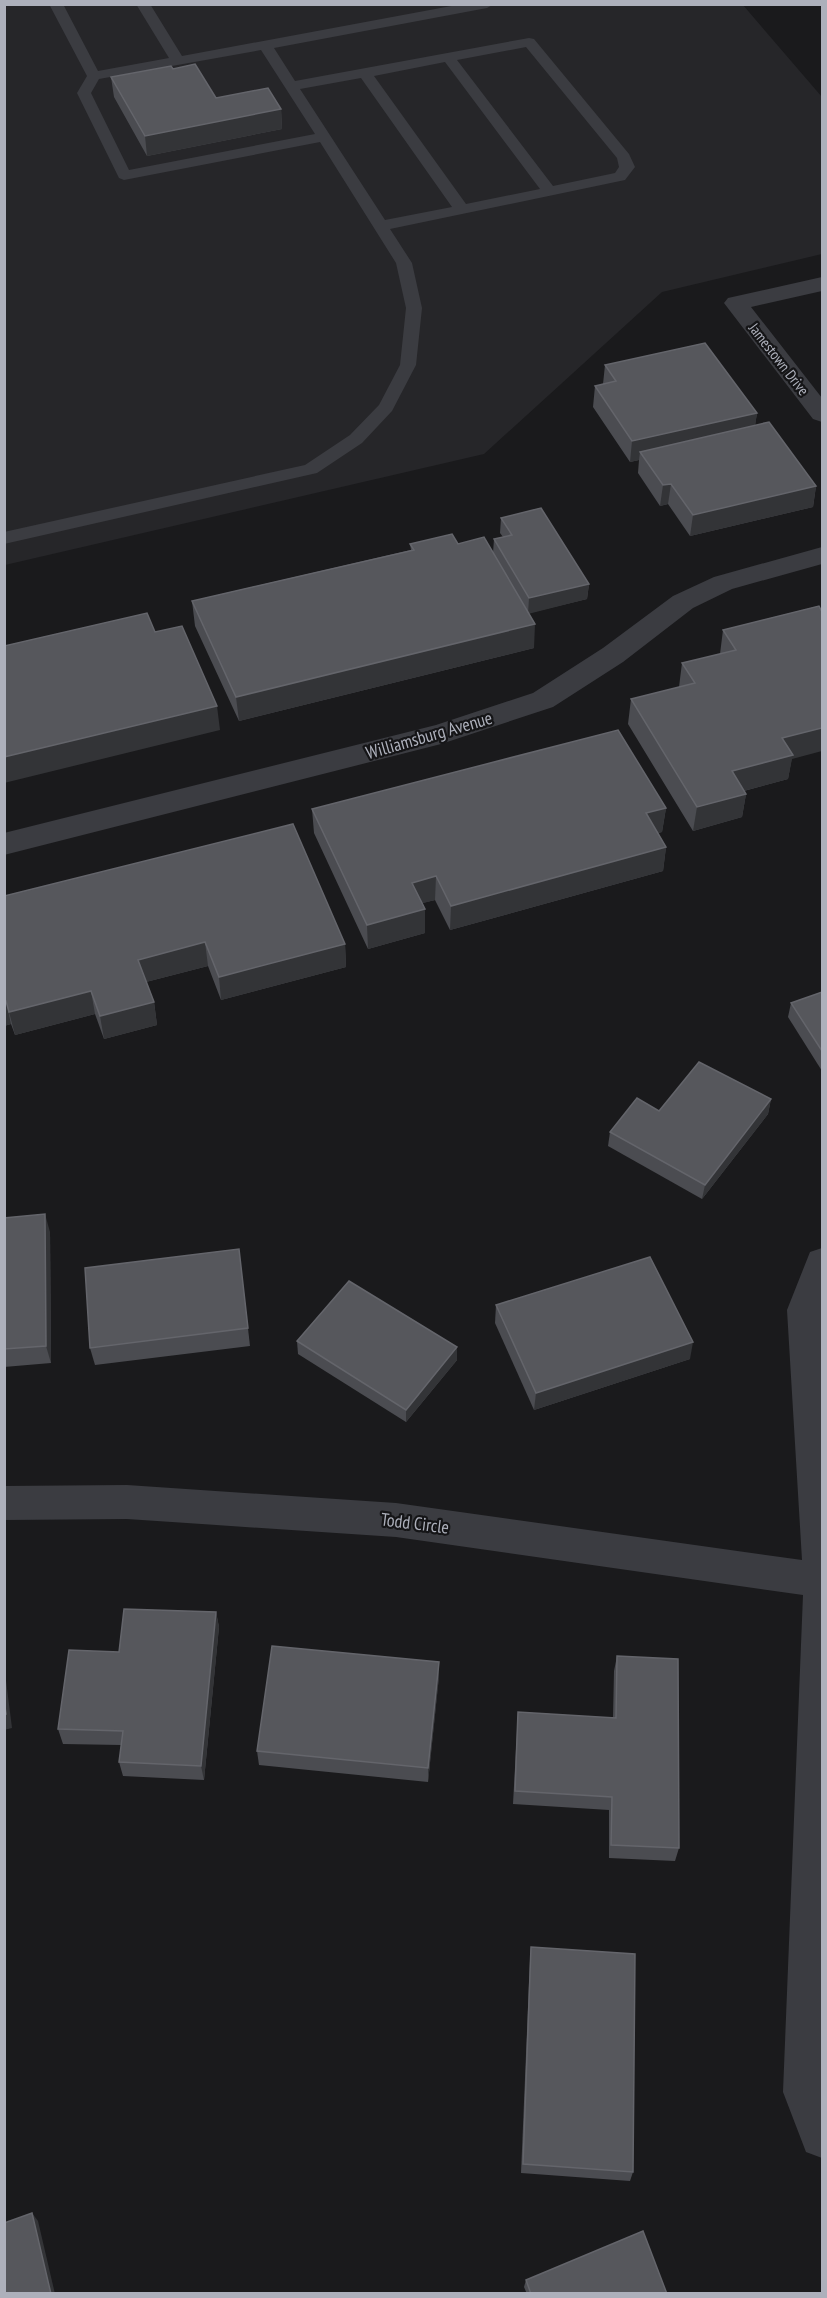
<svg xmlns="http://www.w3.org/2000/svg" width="827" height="2298" font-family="'PT Sans Narrow',sans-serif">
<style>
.built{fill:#262629}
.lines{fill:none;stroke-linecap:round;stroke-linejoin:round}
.service{fill:#3b3c41;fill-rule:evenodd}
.minor{fill:#3b3c41;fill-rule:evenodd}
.wall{fill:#4b4c51}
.shaded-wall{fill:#333437}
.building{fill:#56575c;stroke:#64656b;stroke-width:1.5}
.labels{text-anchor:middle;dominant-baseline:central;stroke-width:4.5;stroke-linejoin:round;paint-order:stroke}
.far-street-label{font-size:15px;fill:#adb0bb;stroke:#151517}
.street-label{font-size:18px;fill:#adb0bb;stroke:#151517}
</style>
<rect width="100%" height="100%" fill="#1a1a1c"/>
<path class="built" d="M4,5h739l79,92v157l-160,38 -178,162 -479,111z"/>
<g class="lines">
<path class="service" d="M49,4h14l35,67 71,-13 -33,-54h14l32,52 280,-52h32l-7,4 -213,40 21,33 234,-43 5,1 95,115 6,13 -10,13 -235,49 22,34 10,45 -6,57 -24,46 -30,32 -45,30 -313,71v-12l301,-67 45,-30 29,-30 21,-40 6,-57 -10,-45 -76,-121 -196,38 -5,-2 -42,-85 10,-17zM526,47l91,111 2,9 -4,6 -62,13 -96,-126zM261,50l54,84 -186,36 -38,-77 8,-14zM445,62l95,127 -74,15 -92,-128zM361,78l91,129 -67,13 -85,-131z"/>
<g class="minor">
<path d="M822,277v14l-71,16 71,91v24l-9,-3 -89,-116 4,-5z"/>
<path d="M822,547v17l-90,25 -39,19 -70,54 -70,45 -112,37 -437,111v-22l432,-108 97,-32 70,-45 70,-52 41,-19z"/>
<path d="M822,1248l-1,62 1,848 -16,-6 -23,-60 20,-497 -407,-58 -269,-18 -123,1v-34l123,-1 269,18 406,57 -15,-250 23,-58z"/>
</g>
</g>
<g class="wall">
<path d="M173,69l43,29 65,11 1,20 -135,27 -33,-59 -3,-20z"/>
<path d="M605,365l152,48 -2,12 61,61 -3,21 -123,29 -22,-32 -8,2 -22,-33 1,-13 -9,2 -37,-55 2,-21 8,-2z"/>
<path d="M501,518l88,66 -2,15 -58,14 5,35 -295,73 -44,-95 -3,-25 219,-51 -1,-6h48l35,9 1,-14 9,-2 -3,-4z"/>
<path d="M819,606l-31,173 -44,12 2,3 -4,23 -49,14 -65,-107 3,-25 48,-12 3,-24 38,-9 3,-24z"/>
<path d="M666,808l-4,24 -4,1 8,14 -3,24 -213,59 -15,-30 -13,3 3,30 -57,16 -54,-116 -2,-24z"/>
<path d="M4,896l341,48 1,23 -125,33 -13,-34 -62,16 8,20 3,23 -53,14 -9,-25 -80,21 -4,-11 -7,2z"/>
<path d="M822,992v79l-34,-54 3,-14z"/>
<path d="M771,1099l-3,15 -66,85 -94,-53 2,-14 49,-21z"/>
<path d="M4,1218l46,14 1,131 -47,4z"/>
<path d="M239,1249l11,97 -155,19 -5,-17z"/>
<path d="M496,1305l194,54 -156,51 -39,-87z"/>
<path d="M297,1341l160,19 -51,62 -108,-68z"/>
<path d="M216,1612l3,15 -15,153 -81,-4 -4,-14 2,-17 -58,-1 -5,-15z"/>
<path d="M617,1656l62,192 -4,13 -66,-3v-48l-96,-6 5,-92 95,6 1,-47z"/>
<path d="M439,1662v14l-11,106 -169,-17 -2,-14z"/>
<path d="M531,1947l102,225 -3,9 -109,-8 9,-214z"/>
<path d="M526,2280l141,14h-140l-3,-7z"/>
</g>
<g class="shaded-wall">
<path d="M281,109l1,20 -135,27 -2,-20z"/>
<path d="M757,413l-3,20 -114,19 -1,8 -9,2 2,-21z"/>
<path d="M671,484l-3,20 -8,2 3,-21z"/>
<path d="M816,486l-3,21 -123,29 3,-21z"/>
<path d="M589,584l-2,15 -59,15 1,-16z"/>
<path d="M535,624l-1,24 -295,73 -3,-24z"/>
<path d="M217,706l3,24 -216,53v-26z"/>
<path d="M822,712v39l-30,8 -4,20 -60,16 4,-24z"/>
<path d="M746,794l-4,23 -49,14 4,-24z"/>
<path d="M666,808l-4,24 -19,5 3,-24z"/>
<path d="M666,847l-3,24 -213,59 1,-24z"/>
<path d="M436,876l-1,24 -23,6v-23z"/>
<path d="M425,909v24l-57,16 -1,-24z"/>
<path d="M205,942l3,24 -66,17 -4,-23z"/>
<path d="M345,944l1,23 -125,33 -2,-23z"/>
<path d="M91,991l4,23 -80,21 -6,-23z"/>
<path d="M6,1001l5,23 -7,2v-24z"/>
<path d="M154,1002l3,23 -53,14 -4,-23z"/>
<path d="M771,1099l-3,15 -66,85 3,-14z"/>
<path d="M45,1214l5,18 1,131 -5,-17z"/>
<path d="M693,1342l-3,17 -156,51 2,-17z"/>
<path d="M457,1347v13l-51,62v-12z"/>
<path d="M216,1612l3,15 -15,153 -3,-14z"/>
<path d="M439,1662v14l-11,106v-14z"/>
<path d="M4,1665l8,63 -8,2z"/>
<path d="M32,2213l6,8 17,73h-4z"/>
</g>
<g class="building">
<path d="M195,64l21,34 52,-10 13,21 -136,27 -34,-59 60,-11 2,3z"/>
<path d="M705,343l52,70 -125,28 -37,-55 21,-5 -11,-16z"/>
<path d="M769,422l47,64 -123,29 -22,-31 -8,1 -23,-33z"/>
<path d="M541,508l48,76 -60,14 -35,-59 18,-4 -11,-17z"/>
<path d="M452,534l6,10 26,-7 51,87 -299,73 -44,-96 222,-51 -4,-6z"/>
<path d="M819,606l3,6v116l-40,10 11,17 -61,16 14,23 -49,13 -66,-108 64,-16 -13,-20 54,-13 -13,-20z"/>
<path d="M147,613l8,19 27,-6 35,80 -213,51v-111z"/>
<path d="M618,730l48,78 -20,5 20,34 -215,59 -15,-30 -24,7 13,26 -58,16 -55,-116z"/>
<path d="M293,824l52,120 -126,33 -14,-35 -67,18 16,42 -54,14 -9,-25 -82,21 -3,-11 -2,1v-106z"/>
<path d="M822,992v59l-31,-48z"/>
<path d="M699,1062l72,37 -66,86 -95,-53 27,-34 22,13z"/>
<path d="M45,1214l1,132 -42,3v-131z"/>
<path d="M239,1249l9,79 -158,20 -5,-80z"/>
<path d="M650,1257l43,85 -157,51 -40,-88z"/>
<path d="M349,1281l108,66 -51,63 -109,-69z"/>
<path d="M124,1609l92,3 -15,154 -82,-4 4,-31 -65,-2 11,-79 50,2z"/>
<path d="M272,1646l167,16 -11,106 -171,-17z"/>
<path d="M617,1656l61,3 1,189 -68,-3 1,-48 -97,-6 3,-79 98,6z"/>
<path d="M4,1700l2,14h-2z"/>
<path d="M531,1947l104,7 -2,218 -110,-8z"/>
<path d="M32,2213l19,81h-47v-71z"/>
<path d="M643,2231l24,63h-136l-5,-14z"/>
</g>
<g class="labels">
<g class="far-street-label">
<text transform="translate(779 359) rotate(52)">Jamestown Drive</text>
</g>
<g class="street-label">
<text transform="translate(429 735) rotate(-16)">Williamsburg Avenue</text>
<text transform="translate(415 1523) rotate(7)">Todd Circle</text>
</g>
</g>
<rect width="827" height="2298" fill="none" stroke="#adb0bb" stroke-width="12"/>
</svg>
